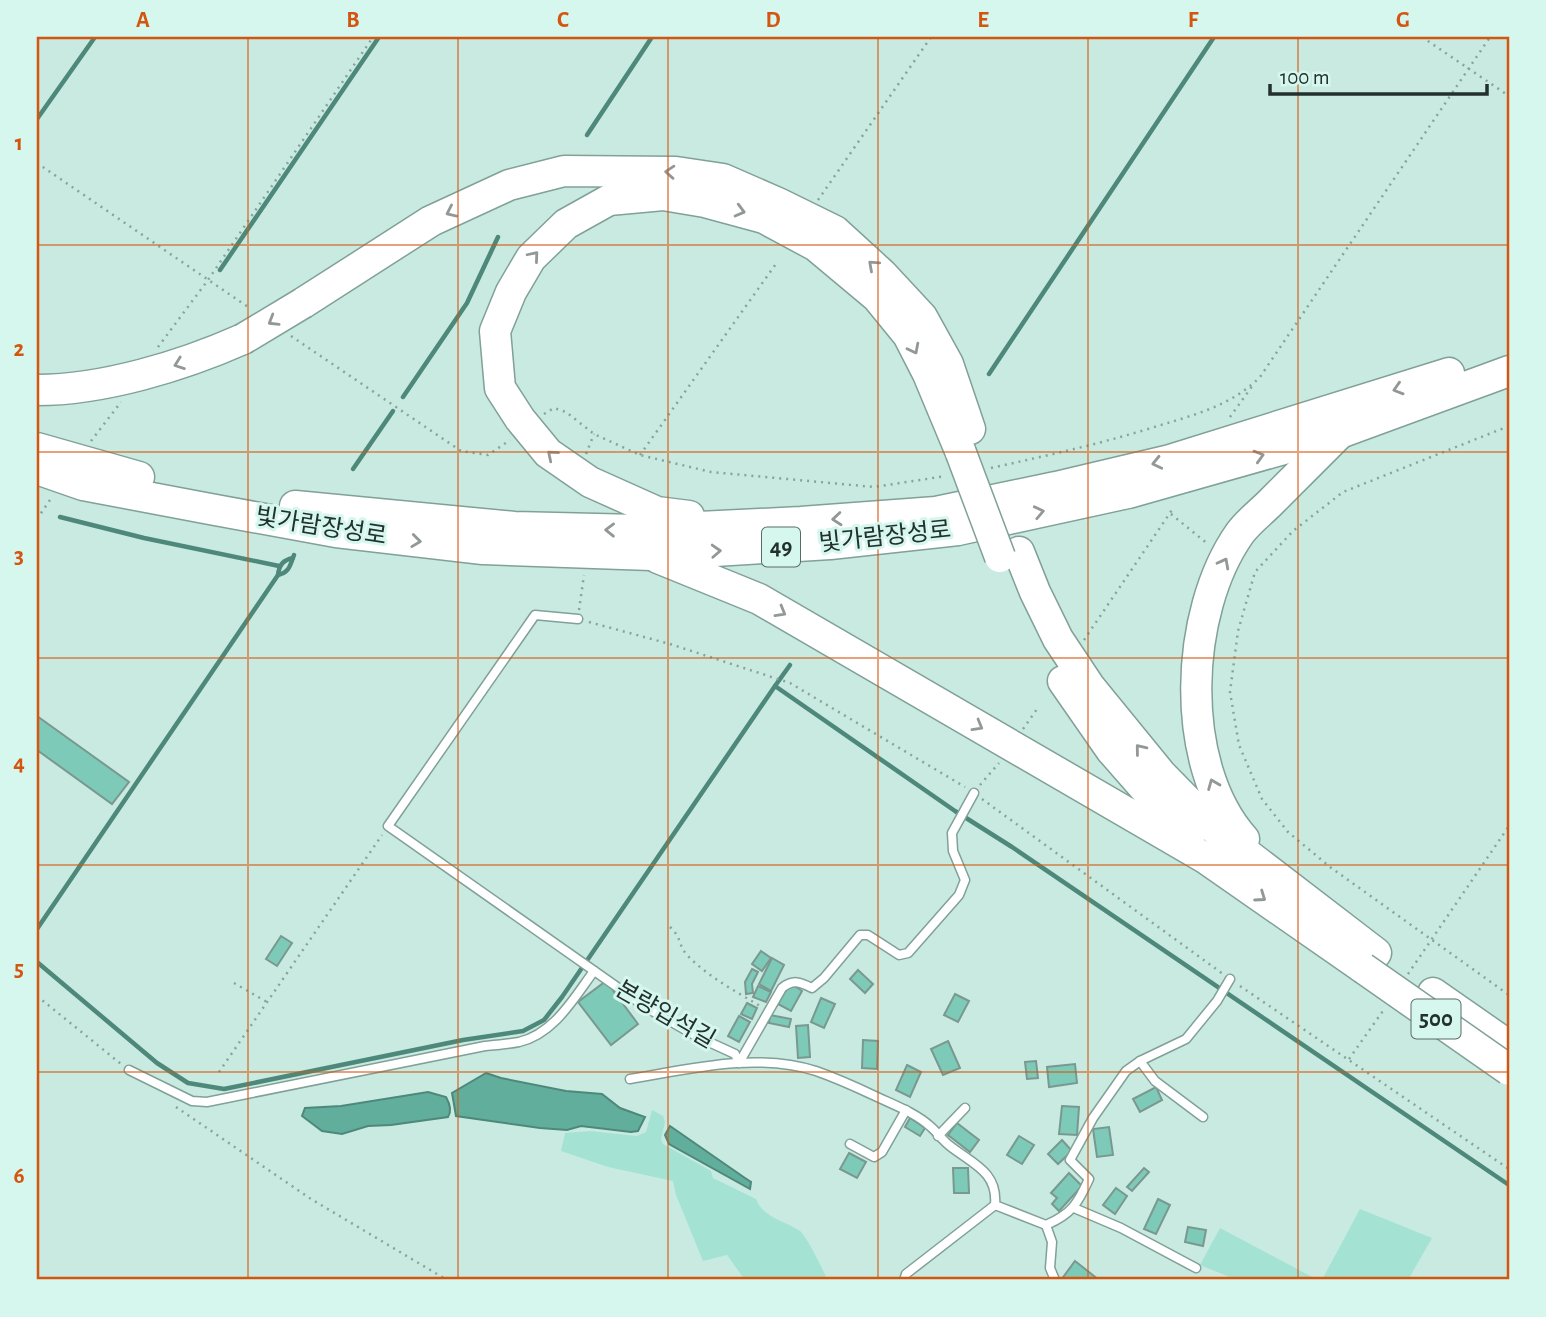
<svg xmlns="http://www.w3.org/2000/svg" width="1546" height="1317" font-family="'Alegreya Sans','Noto Sans KR',sans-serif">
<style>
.green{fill:#a4e3d4}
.water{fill:#61ae9c;stroke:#4e887b;stroke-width:2}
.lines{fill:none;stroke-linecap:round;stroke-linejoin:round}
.stream{stroke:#4e887b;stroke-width:4.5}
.building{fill:#7ecab8;stroke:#799890;stroke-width:2}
.lane-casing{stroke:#80a098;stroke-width:11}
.highway-casing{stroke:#80a098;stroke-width:33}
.path{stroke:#89a39c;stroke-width:2.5;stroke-dasharray:2 5;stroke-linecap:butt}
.lane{stroke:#fff;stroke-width:8}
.highway{stroke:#fff;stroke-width:30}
.highway-bridge-casing{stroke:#80a098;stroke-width:33;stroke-linecap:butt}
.highway-bridge{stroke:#fff;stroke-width:30}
.oneway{stroke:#919896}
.grid{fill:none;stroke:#d4550f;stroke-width:2;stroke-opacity:0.55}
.labels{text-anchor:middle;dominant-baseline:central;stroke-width:6;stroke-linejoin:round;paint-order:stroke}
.shield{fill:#d5f7ee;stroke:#586c67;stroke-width:2}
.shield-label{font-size:23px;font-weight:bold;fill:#23302d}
.street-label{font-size:24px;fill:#23302d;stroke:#d5f7ee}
.neatline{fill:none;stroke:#d4550f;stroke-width:2.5}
.grid-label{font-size:23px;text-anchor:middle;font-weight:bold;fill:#d4550f}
</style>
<rect width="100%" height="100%" fill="#c8eae1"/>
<g class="green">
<path d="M652,1110l11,6 2,6 -4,17 2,5 48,27 2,7 43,21c8,20 28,21 44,32 7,6 24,40 27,49h-82l-18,-25 -24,6 -27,-66 -3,-14 -65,-14 -47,-16 4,-18 25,-2 47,5 9,-4z"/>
<path d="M1360,1209l72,29 -24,42h-171l-37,-15 20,-37 94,50h9z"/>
</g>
<g class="water">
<path d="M486,1073l15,5 65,13 36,3 18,14 25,9 -7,14 -7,1 -50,-6 -14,4 -27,-2 -84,-12 -4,-23z"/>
<path d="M428,1092l18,5c4,7 6,14 2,20l-57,8 -23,1 -26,8 -20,-3 -20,-15 3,-8 36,-2z"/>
<path d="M670,1126l75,52 6,4 -1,7 -81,-45 -4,-9z"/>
</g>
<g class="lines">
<g class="stream">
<path d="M37,119l58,-82"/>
<path d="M587,135l65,-98"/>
<path d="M220,270l159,-233"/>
<path d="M989,374l225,-337"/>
<path d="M403,397l64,-94 31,-66"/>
<path d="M353,469l40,-58"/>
<path d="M60,517l84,21 135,28"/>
<path d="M278,575c1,-10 5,-15 15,-17"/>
<path d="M775,686l15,-21"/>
<path d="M37,929l241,-354c12,-3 12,-10 16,-20"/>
<path d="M37,962l120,101 31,20 36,6 239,-49 60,-9 21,-11 18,-23 213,-311 180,125 57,36 497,338"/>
</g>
</g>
<g class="building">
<path d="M37,716l92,66 -17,22 -75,-54z"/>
<path d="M281,936l11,7 -15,23 -11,-7z"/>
<path d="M761,951l10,7 -9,13 -10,-7z"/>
<path d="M772,958l12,7 -13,26 -12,-7z"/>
<path d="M752,969l6,3 -6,12 1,9 -7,1 -1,-12z"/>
<path d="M858,970l15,14 -8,9 -15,-14z"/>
<path d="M606,981l32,43 -27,21 -33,-43z"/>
<path d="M790,983l12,8 -11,20 -13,-7z"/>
<path d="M758,986l13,6 -5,10 -13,-5z"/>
<path d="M955,994l14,7 -11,21 -14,-7z"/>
<path d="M821,998l14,6 -11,24 -13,-6z"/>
<path d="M747,1003l10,5 -5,11 -11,-5z"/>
<path d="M770,1015l21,4 -2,8 -20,-4z"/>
<path d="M739,1016l11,6 -11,20 -11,-6z"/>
<path d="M808,1025l2,32 -12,1 -2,-32z"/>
<path d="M863,1040l15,1 -1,28 -15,-1z"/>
<path d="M948,1041l12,27 -17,7 -12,-26z"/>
<path d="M1036,1061l2,17 -11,1 -2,-17z"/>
<path d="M1075,1064l2,19 -28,4 -2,-20z"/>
<path d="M907,1065l14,7 -11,25 -14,-7z"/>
<path d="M1156,1087l6,13 -22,12 -7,-13z"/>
<path d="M1062,1106l17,1 -2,28 -18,-1z"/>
<path d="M910,1118l15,10 -5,8 -15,-9z"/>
<path d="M957,1123l22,17 -9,12 -22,-17z"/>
<path d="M1109,1127l4,28 -16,2 -4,-28z"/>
<path d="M1019,1136l15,9 -12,19 -15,-9z"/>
<path d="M1062,1140l10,11 -14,13 -10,-10z"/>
<path d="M849,1153l17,9 -9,16 -17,-9z"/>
<path d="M953,1168h15l1,25h-15z"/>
<path d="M1144,1168l5,4 -17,19 -5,-4z"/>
<path d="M1069,1173l13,13 -23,25 -7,-7 5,-6 -6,-5z"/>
<path d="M1116,1188l11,8 -12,18 -12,-9z"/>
<path d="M1158,1199l12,6 -14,29 -12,-5z"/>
<path d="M1188,1227l18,3 -3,16 -18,-4z"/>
<path d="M1075,1261l24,19h-38z"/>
</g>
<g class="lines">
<defs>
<g id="lane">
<path d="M578,619l-43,-4 -147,211 259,182 51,29 37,17 4,9 43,-75c11,-9 18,-6 30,0l12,-10 36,-43h8l31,20 9,-2 51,-58 6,-15 -12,-29 -1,-18 22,-40"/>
<path d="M1140,1061l15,20 48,36"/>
<path d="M129,1070l63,31 15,1 278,-56c11,-1 23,-2 34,-4 35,-8 55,-44 75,-71"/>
<path d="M630,1079c60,-10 126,-27 186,-8 20,7 40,16 59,25 19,9 41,17 56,31 7,6 11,13 19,19 23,18 48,26 45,59l51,20c26,-11 32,-22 43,-46l-19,-19 23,-42 33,-47 14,-10 46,-22 31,-38 13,-22"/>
<path d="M938,1136l27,-28"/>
<path d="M850,1144l24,13 8,-5 24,-42"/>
<path d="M1074,1208l47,20 75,40"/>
<path d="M1046,1225l6,17 -2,26 5,12"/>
<path d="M904,1280l2,-6 89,-69"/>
</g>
<g id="highway">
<path d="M303,303l128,-82 78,-36 55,-14 112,1 47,7 55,24 57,28 47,43 40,43 26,47 22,65"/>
<path d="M37,390c66,0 145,-24 206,-51"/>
<path d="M37,448l102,29"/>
<path d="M37,469l46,16 127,24 126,23 147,17 168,6 179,-11 128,-14 170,-37 212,-60 169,-62"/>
<path d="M295,506l219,21 124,3 163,-8 135,-10 120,-25 114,-27 279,-87"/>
<path d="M689,516l-32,-4 -67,-30 -42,-29 -28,-34 -20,-31 -5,-57 16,-39 20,-34 35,-34 43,-24 54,-5 42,7 59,16 52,28 61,51 31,38 20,39 33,79"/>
<path d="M1019,552l16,40 23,47 32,48 71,87 56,57 159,122"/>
<path d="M658,558l101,41 446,259 158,110"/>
<path d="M1063,681l48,69 78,89"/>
<path d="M1244,839c-66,-74 -60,-227 -4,-306 8,-11 20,-20 30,-30 23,-23 45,-45 68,-68"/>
<path d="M1433,993l76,53"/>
</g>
</defs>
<use href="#lane" class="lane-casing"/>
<use href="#highway" class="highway-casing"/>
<g class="path">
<path d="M1422,37l87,59"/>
<path d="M37,163l214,146"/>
<path d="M818,200l113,-163"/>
<path d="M291,336l170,115 27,4 22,-15"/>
<path d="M158,347l50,-67 165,-243"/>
<path d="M544,414l10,-6 12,4 28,22 46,21 71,17 163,15 72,-11"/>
<path d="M1230,417l23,-32"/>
<path d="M1509,426l-166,66 -50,39 -38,41 -17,59 -8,61 9,53 23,54 26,33 42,35 179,128"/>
<path d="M91,441l30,-39"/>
<path d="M586,454l8,-20"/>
<path d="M640,455l138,-194"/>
<path d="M991,468c54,-12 104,-23 157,-39 41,-13 81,-21 112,-52l230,-340"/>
<path d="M1171,514l38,31"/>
<path d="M37,519l13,-19"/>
<path d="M579,610l5,-35"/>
<path d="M589,622l81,22 120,39 175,104"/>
<path d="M1084,640l90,-133"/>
<path d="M1023,729l14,-20"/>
<path d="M980,785l19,-22"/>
<path d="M982,799l241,175"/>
<path d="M670,927c12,11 8,18 17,28 20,21 48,36 73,51"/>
<path d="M1408,974l101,-148"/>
<path d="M234,983l33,19"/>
<path d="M1240,986l269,183"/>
<path d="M37,996l84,68"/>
<path d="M1349,1059l36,-51"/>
<path d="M219,1072l163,-237"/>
<path d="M176,1107l135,92 136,81"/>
</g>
<use href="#lane" class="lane"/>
<use href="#highway" class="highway"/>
<defs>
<g id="highway-bridge">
<path d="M243,339l60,-36"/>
<path d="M961,453l39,104"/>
<path d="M1363,968l146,102"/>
</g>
</defs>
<use href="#highway-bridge" class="highway-bridge-casing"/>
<use href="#highway-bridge" class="highway-bridge"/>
</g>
<defs><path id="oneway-chevron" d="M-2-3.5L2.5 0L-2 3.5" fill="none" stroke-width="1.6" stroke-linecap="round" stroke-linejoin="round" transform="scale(1.75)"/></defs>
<g class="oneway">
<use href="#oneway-chevron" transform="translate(670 172) rotate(-176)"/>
<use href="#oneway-chevron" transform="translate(740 211) rotate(15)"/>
<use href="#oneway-chevron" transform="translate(451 212) rotate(155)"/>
<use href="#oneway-chevron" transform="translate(534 256) rotate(-50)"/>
<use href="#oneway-chevron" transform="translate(873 265) rotate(-138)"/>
<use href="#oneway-chevron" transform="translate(273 321) rotate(149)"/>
<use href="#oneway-chevron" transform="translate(914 349) rotate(63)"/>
<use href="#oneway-chevron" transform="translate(179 364) rotate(160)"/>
<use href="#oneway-chevron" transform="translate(1398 389) rotate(163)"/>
<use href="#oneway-chevron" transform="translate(552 455) rotate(-140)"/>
<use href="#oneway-chevron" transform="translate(1259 456) rotate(-16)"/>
<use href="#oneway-chevron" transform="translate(1157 463) rotate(167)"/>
<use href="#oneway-chevron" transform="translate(1039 512) rotate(-12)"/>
<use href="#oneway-chevron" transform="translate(837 519) rotate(175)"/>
<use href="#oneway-chevron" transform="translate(610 530) rotate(-179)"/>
<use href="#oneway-chevron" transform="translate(416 541) rotate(7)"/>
<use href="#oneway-chevron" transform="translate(716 551) rotate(-3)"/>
<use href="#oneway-chevron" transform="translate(1224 563) rotate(-62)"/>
<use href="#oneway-chevron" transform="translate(781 612) rotate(30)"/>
<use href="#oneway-chevron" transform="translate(978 726) rotate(30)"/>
<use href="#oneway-chevron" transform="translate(1140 749) rotate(-129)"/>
<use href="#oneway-chevron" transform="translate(1213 784) rotate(-112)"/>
<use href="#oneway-chevron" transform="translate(1261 897) rotate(35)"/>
</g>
<path class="grid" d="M248,37v1243M458,37v1243M668,37v1243M878,37v1243M1088,37v1243M1298,37v1243M37,245h1472M37,452h1472M37,658h1472M37,865h1472M37,1072h1472"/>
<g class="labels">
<g class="shield">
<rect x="762" y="527.5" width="38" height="39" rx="5"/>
<rect x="1411.5" y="999.5" width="49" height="39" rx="5"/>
</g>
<g class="shield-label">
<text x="781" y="547">49</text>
<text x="1436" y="1019">500</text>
</g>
<g class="street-label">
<text transform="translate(321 527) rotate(9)">빛가람장성로</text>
<text transform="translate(885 537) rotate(-6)">빛가람장성로</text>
<text transform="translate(665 1015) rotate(30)">본량입석길</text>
</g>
</g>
<rect width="1546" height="1317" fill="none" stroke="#d5f7ee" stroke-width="77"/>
<path d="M1270 84v10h217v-10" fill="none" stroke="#23302d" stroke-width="3.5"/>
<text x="1280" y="84" font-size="21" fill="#23302d" stroke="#d5f7ee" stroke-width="5" paint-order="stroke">100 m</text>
<rect x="38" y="38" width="1470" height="1240" class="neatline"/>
<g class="grid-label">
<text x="143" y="27">A</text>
<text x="353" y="27">B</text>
<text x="563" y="27">C</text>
<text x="773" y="27">D</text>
<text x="983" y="27">E</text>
<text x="1193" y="27">F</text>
<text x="1403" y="27">G</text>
<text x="19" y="150">1</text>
<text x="19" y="356">2</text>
<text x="19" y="563">3</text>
<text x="19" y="770">4</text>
<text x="19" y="976">5</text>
<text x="19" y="1183">6</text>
</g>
</svg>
